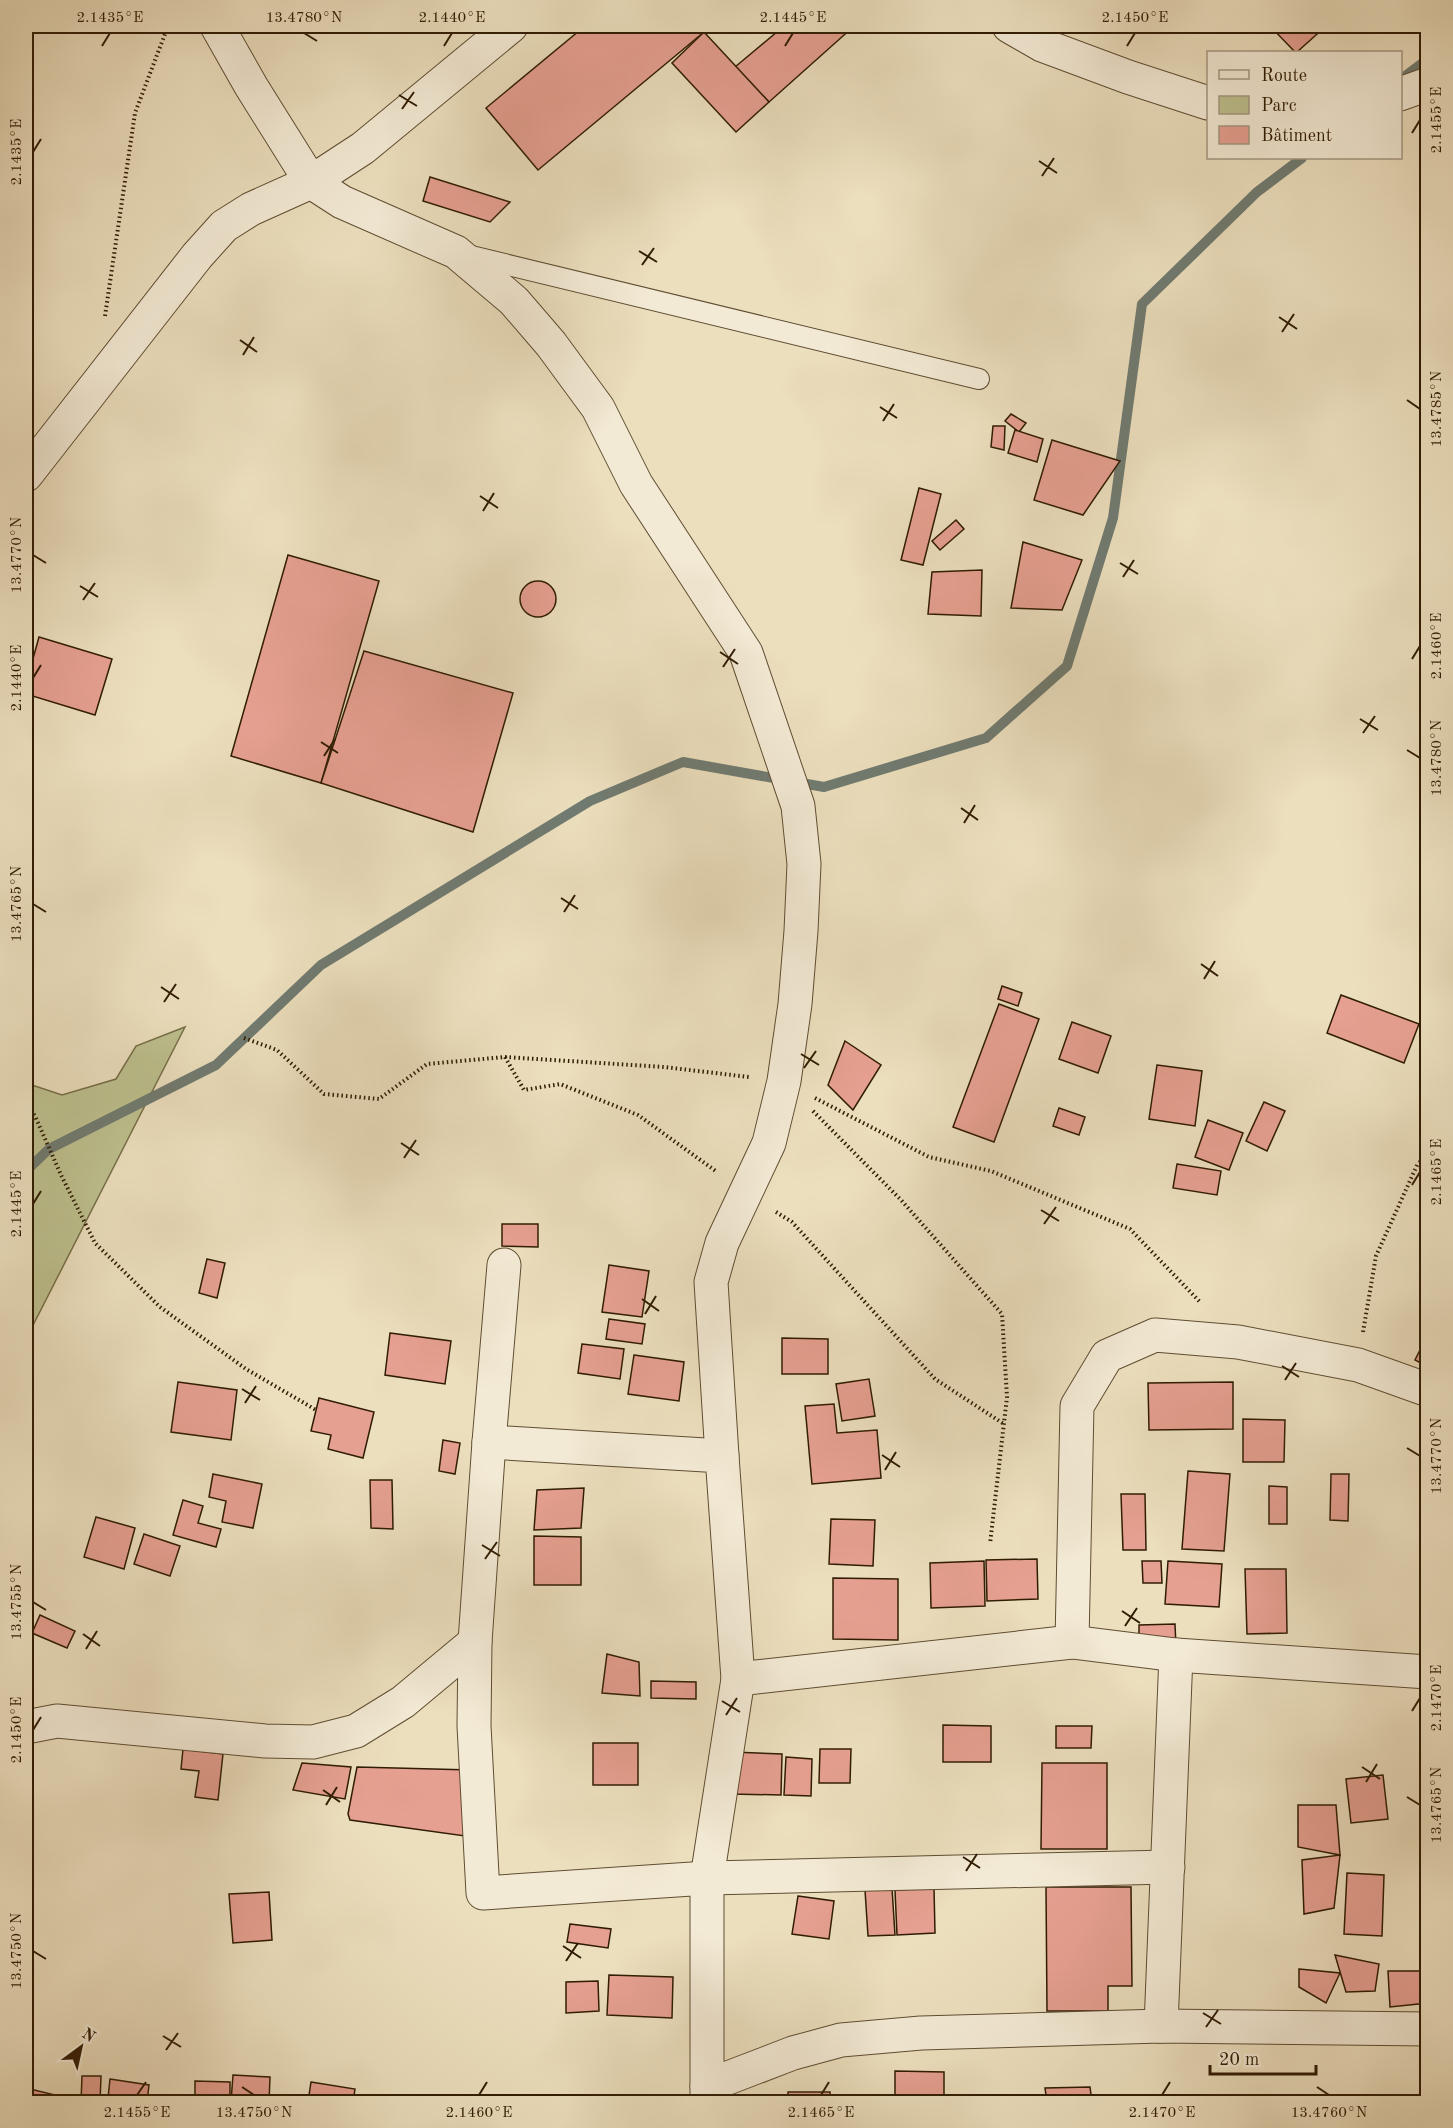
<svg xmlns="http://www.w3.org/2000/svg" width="1453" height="2128" font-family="'Old Standard TT',serif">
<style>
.green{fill:#bdc08e;stroke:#766e48;stroke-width:1.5}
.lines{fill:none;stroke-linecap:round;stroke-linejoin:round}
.stream{stroke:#707b71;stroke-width:10}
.building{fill:#e6a091;stroke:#301c03;stroke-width:1.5}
.service-casing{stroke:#5f4d32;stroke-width:22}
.minor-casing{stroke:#5f4d32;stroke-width:35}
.path{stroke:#301c03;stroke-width:4;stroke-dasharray:1.5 3;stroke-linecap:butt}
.service{stroke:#f3ead5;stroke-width:20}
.minor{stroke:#f3ead5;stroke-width:33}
.ticks{fill:none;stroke:#301c03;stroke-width:2}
.neatline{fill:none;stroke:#301c03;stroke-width:2}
.ticks-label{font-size:15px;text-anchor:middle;fill:#301c03}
</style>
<rect width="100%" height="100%" fill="#ecdfbe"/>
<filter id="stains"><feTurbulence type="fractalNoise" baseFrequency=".00333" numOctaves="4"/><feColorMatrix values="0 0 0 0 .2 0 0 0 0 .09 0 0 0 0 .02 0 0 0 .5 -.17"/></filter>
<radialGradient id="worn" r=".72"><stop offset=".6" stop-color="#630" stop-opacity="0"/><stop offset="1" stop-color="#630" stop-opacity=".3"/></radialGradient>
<path class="green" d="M185,1027l-159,312v-256l36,12 54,-16 20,-33z"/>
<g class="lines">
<g class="stream">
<path d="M1400,80l28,-21"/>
<path d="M26,1171l23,-22 167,-84 105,-100 269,-164 93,-39 141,25 162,-49 81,-72 46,-148 29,-214 115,-112 45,-34"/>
</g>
</g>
<g class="building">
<path d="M585,26h113l6,6 -166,138 -52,-62z"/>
<path d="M784,26l69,1 -84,75 -34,-35z"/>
<path d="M1270,26h56l-29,26h-2z"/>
<path d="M704,32l65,70 -33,30 -64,-69z"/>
<path d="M430,177l80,25 -20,20 -67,-21z"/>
<path d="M1011,414l15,9 -7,9 -14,-11z"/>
<path d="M993,426h12l-1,24 -13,-3z"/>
<path d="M1015,430l28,9 -6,23 -29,-9z"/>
<path d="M1052,440l68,21 -37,54 -49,-15z"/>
<path d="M919,488l22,6 -18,71 -22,-5z"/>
<path d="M956,520l8,9 -24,21 -8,-9z"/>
<path d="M1023,542l59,18 -20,50 -51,-2z"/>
<path d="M288,555l91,26 -58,202 -90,-27z"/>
<path d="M982,570l-1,46 -53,-2 4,-42z"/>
<circle cx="538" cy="599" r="18"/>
<path d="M39,637l73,22 -17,56 -69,-21v-10z"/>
<path d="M364,651l149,42 -40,139 -152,-49z"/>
<path d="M1002,986l20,7 -4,13 -20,-7z"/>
<path d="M1341,995l78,29 -15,39 -77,-30z"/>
<path d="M999,1004l40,15 -45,123 -41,-15z"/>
<path d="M1072,1022l39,14 -13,37 -39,-14z"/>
<path d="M845,1041l36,24 -28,45 -25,-25z"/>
<path d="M1157,1065l45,6 -7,55 -46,-7z"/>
<path d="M1264,1102l21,9 -18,40 -21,-10z"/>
<path d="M1059,1108l26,9 -6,18 -26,-9z"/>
<path d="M1208,1120l35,13 -14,37 -34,-13z"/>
<path d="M1177,1164l44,7 -4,24 -44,-7z"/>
<path d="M502,1224h36v23l-36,-1z"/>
<path d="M207,1259l18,4 -8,35 -18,-5z"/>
<path d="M609,1265l40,6 -7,46 -40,-5z"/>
<path d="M609,1319l36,5 -3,20 -36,-5z"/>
<path d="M390,1333l61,8 -6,43 -60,-9z"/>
<path d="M782,1338l46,1v35h-46z"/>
<path d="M1426,1338l2,1v28l-13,-7z"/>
<path d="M582,1344l42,5 -4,30 -42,-6z"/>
<path d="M634,1355l50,7 -5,39 -51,-7z"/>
<path d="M869,1379l6,37 -33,5 -6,-37z"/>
<path d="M178,1382l59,8 -6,50 -60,-8z"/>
<path d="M1233,1382v47l-84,1 -1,-47z"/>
<path d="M319,1398l55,14 -11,46 -35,-9 3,-14 -20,-4z"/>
<path d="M834,1404l3,29 40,-3 4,48 -69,6 -7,-78z"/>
<path d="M1243,1419l42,1 -1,42h-41z"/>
<path d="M443,1440l17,3 -5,31 -16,-3z"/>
<path d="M1188,1471l42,3 -6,77 -42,-2z"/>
<path d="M213,1474l49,10 -9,44 -31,-6 4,-21 -17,-4z"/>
<path d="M1331,1474h18l-1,47 -18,-1z"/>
<path d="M370,1480h22l1,49 -22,-1z"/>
<path d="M1269,1486l18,1v37h-18z"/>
<path d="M584,1488l-3,40 -47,2 3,-40z"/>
<path d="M1121,1494h24l1,56h-23z"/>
<path d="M183,1500l20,6 -5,17 23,6 -5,18 -43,-12z"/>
<path d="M96,1517l39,11 -11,41 -40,-12z"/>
<path d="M831,1519l44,1 -2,46 -44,-2z"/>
<path d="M144,1534l36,12 -10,30 -36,-12z"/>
<path d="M534,1536l47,1v48h-47z"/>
<path d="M1037,1559l1,40 -51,2 -1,-41z"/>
<path d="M984,1561l1,45 -54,2 -1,-45z"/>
<path d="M1142,1561h19l1,22h-19z"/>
<path d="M1168,1561l54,3 -3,43 -54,-3z"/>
<path d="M1245,1569h41l1,64 -40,1z"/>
<path d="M833,1578l65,1v61l-65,-1z"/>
<path d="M40,1615l35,16 -8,17 -35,-15z"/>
<path d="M1175,1624l1,23 -37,1v-23z"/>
<path d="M607,1654l32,8 1,34 -38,-3z"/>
<path d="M651,1681l45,1v17l-45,-1z"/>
<path d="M943,1725l48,1v36h-48z"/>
<path d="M1056,1726h36l-1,22h-35z"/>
<rect x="593" y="1743" width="45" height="42"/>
<path d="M183,1749l40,5 -5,46 -23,-3 4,-26 -18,-2z"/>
<path d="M820,1749h31l-1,34h-31z"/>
<path d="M732,1752l50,2 -1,41 -50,-1z"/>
<path d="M786,1757l26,2 -1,37 -27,-1z"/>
<path d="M302,1763l49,4 -6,32 -52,-9z"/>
<path d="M1042,1763h65v86h-66z"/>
<path d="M357,1767l114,3 -6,66 -115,-16 -2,-6z"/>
<path d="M1383,1775l5,44 -37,4 -5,-44z"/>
<path d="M1298,1805h38l4,50 -42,-8z"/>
<path d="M1340,1855l-6,53 -30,6 -2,-54z"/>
<path d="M1347,1873l37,2 -2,61 -38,-2z"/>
<path d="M1046,1887h85l1,99h-24v25h-61z"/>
<path d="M892,1888l3,47 -27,1 -3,-46z"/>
<path d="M934,1888l1,45 -38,2 -2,-45z"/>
<path d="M269,1892l3,48 -39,3 -4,-49z"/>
<path d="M798,1896l36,5 -5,38 -37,-5z"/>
<path d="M570,1924l41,5 -3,19 -41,-6z"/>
<path d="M1335,1955l44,9 -4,27 -29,1z"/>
<path d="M1299,1969l41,4 -14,30 -27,-16z"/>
<path d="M1388,1971h36l4,9v23l-38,4z"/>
<path d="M609,1975l64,2 -1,41 -65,-3z"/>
<path d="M598,1981l1,30 -33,2v-31z"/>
<path d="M895,2071l49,1v30h-49z"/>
<path d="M233,2075l37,2 -1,25h-38z"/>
<path d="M82,2076h19l-1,26h-19z"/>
<path d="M110,2079l39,6 -2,17 -39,-4z"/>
<path d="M195,2081l35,1v20h-35z"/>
<path d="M311,2082l44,7 -2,13h-45z"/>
<path d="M1090,2087l2,15h-45l-2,-14z"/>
<path d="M26,2088l29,7 -2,7h-27z"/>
<rect x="788" y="2092" width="42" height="10"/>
</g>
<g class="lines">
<defs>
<path id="service" d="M467,255l512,124"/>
<g id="minor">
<path d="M217,26l34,60 60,96 31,20 114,50 58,49 37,43 47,64 38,76 110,169 52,153 6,58 -3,67 -6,73 -11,77 -15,62 -47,100 -11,39 11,174"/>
<path d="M1009,26l33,19 86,32 80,26"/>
<path d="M1400,94l28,-10"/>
<path d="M26,475l171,-219 27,-30 27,-17 60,-27 52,-34 148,-122"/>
<path d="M504,1265l-15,177 -14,200 -1,84 9,167 224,-15 461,-11"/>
<path d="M489,1442l233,14 16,223 -31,199v224"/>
<path d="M1072,1642l5,-236 30,-50 48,-21 83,7 120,23 70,25"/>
<path d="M738,1679l334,-37 104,13 252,17"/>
<path d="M26,1727l31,-6 208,20 48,1 43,-11 47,-29 72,-60"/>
<path d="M1161,2026l15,-371"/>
<path d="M707,2086l86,-33 48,-13 80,-7 240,-7 267,3"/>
</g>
</defs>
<use href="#service" class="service-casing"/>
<use href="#minor" class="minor-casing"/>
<g class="path">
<path d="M105,316l30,-203 33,-87"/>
<path d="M244,1038l33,12 47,44 55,5 48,-35 78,-7 19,33 36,-6 78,31 79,57"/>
<path d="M505,1057l159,10 85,10"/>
<path d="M815,1098l114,59 62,14 139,58 71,74"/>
<path d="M26,1103l9,13 26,59 34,68 65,64 86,62 70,41"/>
<path d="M813,1111l88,89 101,114 5,83 -17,147"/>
<path d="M776,1212l16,10 143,157 69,45"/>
<path d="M1363,1332l13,-76 42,-93 10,-5"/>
</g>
<use href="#service" class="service"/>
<use href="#minor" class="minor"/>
</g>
<path class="ticks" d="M304,33l13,8M102,46l8,-13M444,46l8,-13M785,46l8,-13M1127,46l8,-13M399,95l18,11M402,109l12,-17M1412,133l8,-13M33,152l8,-13M1039,161l18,12M1042,176l12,-18M639,251l18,11M642,265l12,-17M1279,317l18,12M1282,332l12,-18M240,340l17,12M243,355l11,-18M1407,400l13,9M880,407l17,11M883,421l11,-17M480,496l18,12M483,511l11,-18M33,555l13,8M1120,563l18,11M1123,577l11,-17M80,586l18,11M83,600l12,-17M720,652l18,12M1412,659l8,-13M723,667l12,-18M33,678l8,-13M1360,719l18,11M1363,733l12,-17M321,742l17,11M1407,750l13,8M324,756l11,-17M961,808l17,12M964,823l11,-18M561,898l17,11M33,904l13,8M564,912l11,-17M1201,964l17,12M1204,979l11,-18M161,987l18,12M164,1002l12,-18M801,1054l18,11M804,1068l12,-17M401,1143l18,12M404,1158l12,-18M1412,1185l8,-13M33,1204l8,-13M1041,1210l18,11M1044,1224l12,-17M642,1299l17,12M645,1314l11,-18M1282,1366l17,11M1285,1380l11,-17M242,1389l18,11M245,1403l11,-17M1407,1448l13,8M882,1455l18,12M885,1470l11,-18M482,1545l18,11M485,1559l12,-17M33,1602l13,8M1122,1611l18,12M1125,1626l12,-18M83,1634l17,12M86,1649l11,-18M722,1701l18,11M1412,1711l8,-13M726,1715l11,-17M33,1730l8,-13M1362,1767l18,12M1366,1782l11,-18M323,1790l17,12M1407,1797l13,8M326,1805l11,-18M963,1857l17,11M966,1871l11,-17M563,1946l18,12M33,1951l13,8M566,1961l12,-18M1203,2013l18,11M1206,2027l12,-17M163,2036l18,11M166,2050l12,-17M242,2087l12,8M1317,2087l12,8M137,2095l9,-13M479,2095l8,-13M821,2095l8,-13M1162,2095l8,-13"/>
<rect width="1453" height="2128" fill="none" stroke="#ecdfbe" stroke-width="66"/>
<rect x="1207" y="51" width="195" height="108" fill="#f3ead5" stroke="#a59881" stroke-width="1.5"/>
<rect x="1219" y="70" width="30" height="9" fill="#f3ead5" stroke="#a59881" stroke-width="1.5"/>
<text x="1261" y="81" font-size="18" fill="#301c03">Route</text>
<rect x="1219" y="96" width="30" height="18" fill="#bdc08e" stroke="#a59881" stroke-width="1.5"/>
<text x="1261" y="111" font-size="18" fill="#301c03">Parc</text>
<rect x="1219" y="126" width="30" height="18" fill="#e6a091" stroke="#a59881" stroke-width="1.5"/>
<text x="1261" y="141" font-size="18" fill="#301c03">Bâtiment</text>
<g transform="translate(81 2047) rotate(33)" stroke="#f3ead5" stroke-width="4.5" paint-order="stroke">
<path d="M0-4.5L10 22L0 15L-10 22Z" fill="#301c03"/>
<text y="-9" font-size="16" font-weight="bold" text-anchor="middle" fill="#301c03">N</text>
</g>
<path d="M1210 2065v9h106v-9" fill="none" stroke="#301c03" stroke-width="3"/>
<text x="1219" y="2065" font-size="18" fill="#301c03" stroke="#f3ead5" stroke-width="4.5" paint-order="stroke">20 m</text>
<rect x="33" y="33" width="1387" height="2062" class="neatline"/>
<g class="ticks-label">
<text x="110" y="22">2.1435°E</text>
<text x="304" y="22">13.4780°N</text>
<text x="452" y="22">2.1440°E</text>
<text x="793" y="22">2.1445°E</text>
<text x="1135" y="22">2.1450°E</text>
<text transform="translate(1436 120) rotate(-90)" y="5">2.1455°E</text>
<text transform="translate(16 152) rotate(-90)" y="5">2.1435°E</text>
<text transform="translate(1436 409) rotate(-90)" y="5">13.4785°N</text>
<text transform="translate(16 555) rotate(-90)" y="5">13.4770°N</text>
<text transform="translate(1436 646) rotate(-90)" y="5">2.1460°E</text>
<text transform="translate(16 678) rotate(-90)" y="5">2.1440°E</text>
<text transform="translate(1436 758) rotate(-90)" y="5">13.4780°N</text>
<text transform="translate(16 904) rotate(-90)" y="5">13.4765°N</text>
<text transform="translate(1436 1172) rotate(-90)" y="5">2.1465°E</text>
<text transform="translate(16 1204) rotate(-90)" y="5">2.1445°E</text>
<text transform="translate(1436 1456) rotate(-90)" y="5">13.4770°N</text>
<text transform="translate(16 1602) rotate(-90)" y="5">13.4755°N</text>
<text transform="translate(1436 1698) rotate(-90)" y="5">2.1470°E</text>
<text transform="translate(16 1730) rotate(-90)" y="5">2.1450°E</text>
<text transform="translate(1436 1805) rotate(-90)" y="5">13.4765°N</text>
<text transform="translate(16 1951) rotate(-90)" y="5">13.4750°N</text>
<text x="137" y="2117">2.1455°E</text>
<text x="254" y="2117">13.4750°N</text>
<text x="479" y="2117">2.1460°E</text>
<text x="821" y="2117">2.1465°E</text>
<text x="1162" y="2117">2.1470°E</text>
<text x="1329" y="2117">13.4760°N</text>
</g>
<rect width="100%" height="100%" filter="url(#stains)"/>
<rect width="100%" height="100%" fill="url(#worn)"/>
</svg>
